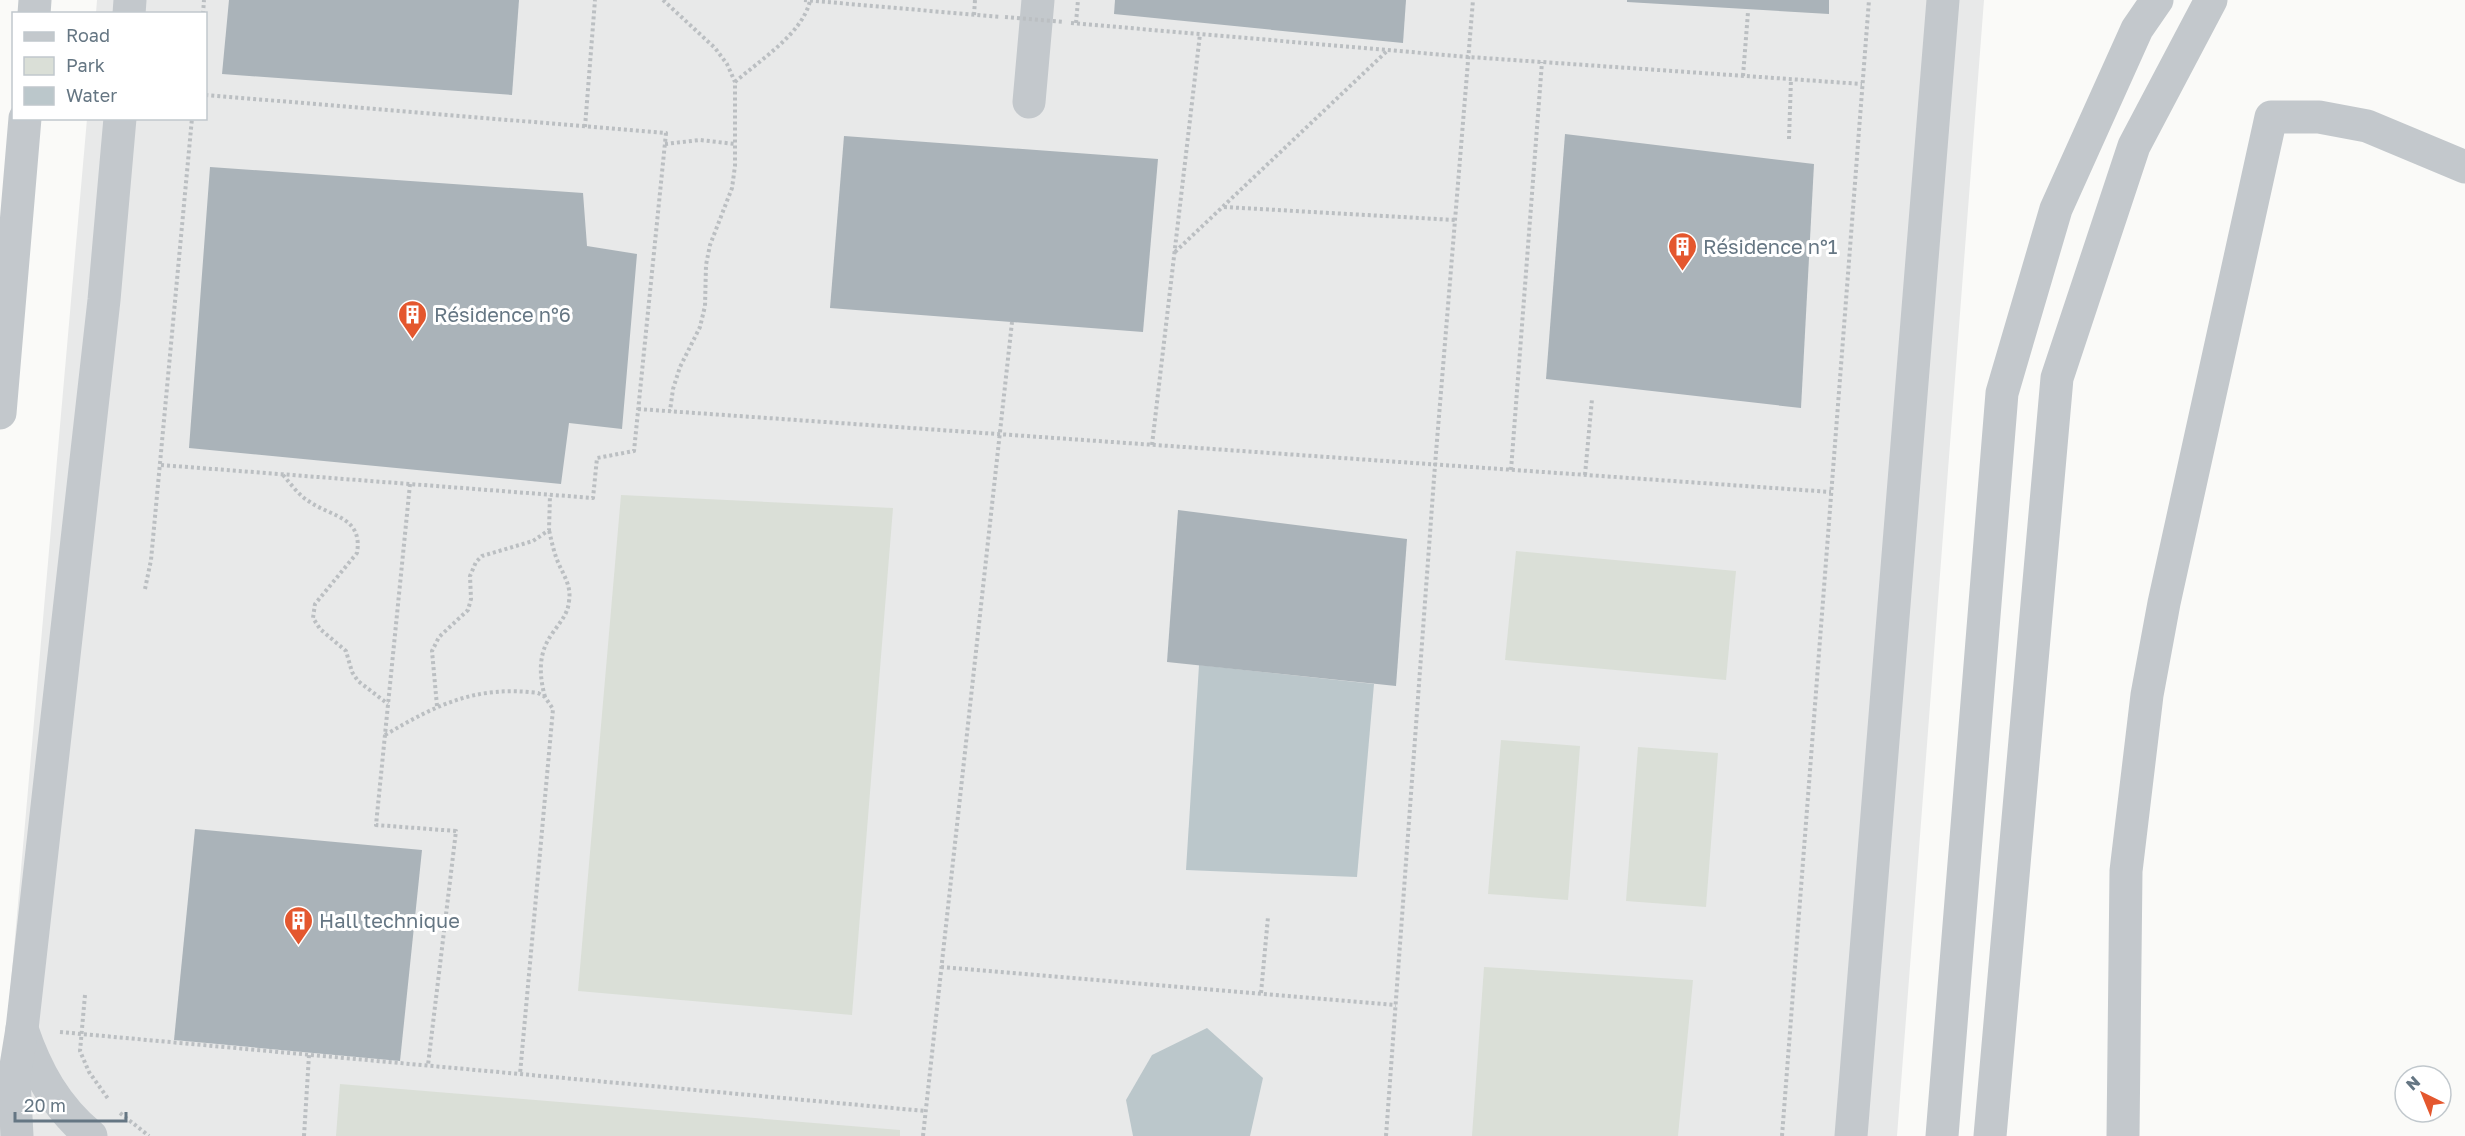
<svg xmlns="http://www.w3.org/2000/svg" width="2465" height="1136" font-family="'Golos Text',sans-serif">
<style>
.built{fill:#e8e9e9}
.green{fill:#dadfd7}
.water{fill:#bbc7cb}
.building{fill:#aab3b9}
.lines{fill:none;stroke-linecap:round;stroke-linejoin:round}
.path{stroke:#bbbfc2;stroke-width:4;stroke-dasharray:3 3;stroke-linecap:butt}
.minor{stroke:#c3c8cc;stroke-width:33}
.path-bridge{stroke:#bbbfc2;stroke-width:4;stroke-dasharray:3 3;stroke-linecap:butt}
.labels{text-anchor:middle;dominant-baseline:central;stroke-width:6;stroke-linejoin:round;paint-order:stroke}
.poi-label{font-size:20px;fill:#657683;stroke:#fff;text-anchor:start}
</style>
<rect width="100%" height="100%" fill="#fafaf8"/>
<path class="built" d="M97,0h1887l-87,1136h-1897v-28l87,-989 119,-1v-104l-110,-1z"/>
<g class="green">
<path d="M621,495l272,13 -41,507 -274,-24z"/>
<path d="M1516,551l220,20 -10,109 -221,-20z"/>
<path d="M1501,740l79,6 -12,154 -80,-6z"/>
<path d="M1638,747l80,6 -12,154 -80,-6z"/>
<path d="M1484,967l209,13 -15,156h-206z"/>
<path d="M340,1084l560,46v6h-564z"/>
</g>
<g class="water">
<path d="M1199,665l175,19 -17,193 -171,-7z"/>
<path d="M1207,1028l56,50 -13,58h-117l-7,-36 26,-45z"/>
</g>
<g class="building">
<path d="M229,0h290l-7,95 -290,-21z"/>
<path d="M1115,0h291l-3,43 -289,-29z"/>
<path d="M1627,0h202v14l-202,-12z"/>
<path d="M1565,134l249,30 -13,244 -255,-29z"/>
<path d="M844,136l314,23 -15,173 -313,-24z"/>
<path d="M210,167l373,26 4,53 50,8 -15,175 -53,-6 -8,61 -372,-36z"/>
<path d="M1178,510l229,29 -11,147 -229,-24z"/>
<path d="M195,829l227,21 -22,211 -226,-21z"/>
</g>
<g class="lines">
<g class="path">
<path d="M663,0l52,48 12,16 8,18v84l-3,22 -22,57 -4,20 -1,41 -5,21 -20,40 -7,22 -3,22"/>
<path d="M804,0l196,17"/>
<path d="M203,14l1,-14"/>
<path d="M974,15l1,-15"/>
<path d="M1071,23l398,34 393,27"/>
<path d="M1076,23l2,-23"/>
<path d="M1743,76l5,-64"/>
<path d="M735,82c25,-22 67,-48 75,-81"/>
<path d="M585,127l10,-127"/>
<path d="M1789,139l2,-60"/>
<path d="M665,144l35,-4 35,4"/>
<path d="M1224,207l231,13"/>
<path d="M1175,252l212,-201"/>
<path d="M638,409l1193,83"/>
<path d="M1152,445l48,-411"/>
<path d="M161,465l432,33 4,-40 37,-7 32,-318 -460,-38"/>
<path d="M1511,470l31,-408"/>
<path d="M283,475c8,9 16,21 27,27 22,15 53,15 47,51l-42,51 -2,14 7,11 26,22 6,21 6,9 30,23"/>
<path d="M1585,475l7,-76"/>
<path d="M410,484l-34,341 80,6 -28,234"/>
<path d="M145,589l6,-29 41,-442"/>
<path d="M545,697c-6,-22 -7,-44 7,-63 7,-11 16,-19 17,-33 3,-17 -8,-29 -13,-44 -3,-9 -5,-18 -7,-27"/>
<path d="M437,706l-5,-55 7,-14 29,-27 3,-11 -1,-23 6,-14 6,-6 51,-15 16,-11 1,-35"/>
<path d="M385,735c51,-30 91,-50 153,-42l7,4 8,12 -33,365"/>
<path d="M941,967l455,38"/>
<path d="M1261,993l7,-76"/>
<path d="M85,995l-5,56 9,21 20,28"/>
<path d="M60,1032l865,79"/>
<path d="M120,1113l29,23"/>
<path d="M304,1136l5,-81"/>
<path d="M923,1136l89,-814"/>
<path d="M1386,1136l49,-671 38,-465"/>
<path d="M1782,1136l87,-1136"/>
</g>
<g class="minor">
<path d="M34,14l1,-14"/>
<path d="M129,14l1,-14"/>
<path d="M1029,102l9,-102"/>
<path d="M0,413l25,-295"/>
<path d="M22,1029c14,42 34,78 69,107"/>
<path d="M17,1136l-3,-58 8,-49 82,-729 16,-182"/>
<path d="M1851,1136l92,-1136"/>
<path d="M1942,1136l60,-743 54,-184 81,-180 20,-29"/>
<path d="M1990,1136l67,-758 77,-232 77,-146"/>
<path d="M2123,1136l3,-265 21,-176 17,-92 107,-486h48l48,9 98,41"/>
</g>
<path class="path-bridge" d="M1005,17l59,5"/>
</g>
<defs>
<symbol id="building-pin" viewBox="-11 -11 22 30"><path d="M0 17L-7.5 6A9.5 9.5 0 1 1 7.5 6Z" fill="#e4572e" stroke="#fff"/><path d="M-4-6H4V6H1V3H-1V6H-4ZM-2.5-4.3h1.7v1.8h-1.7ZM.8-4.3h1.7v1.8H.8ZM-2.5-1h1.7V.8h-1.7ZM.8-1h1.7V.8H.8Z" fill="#fff"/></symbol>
</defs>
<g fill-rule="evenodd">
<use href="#building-pin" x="1666" y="230" width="33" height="45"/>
<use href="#building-pin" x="396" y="298" width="33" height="45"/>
<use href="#building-pin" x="282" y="904" width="33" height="45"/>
</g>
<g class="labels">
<g class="poi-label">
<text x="1703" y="246">Résidence n°1</text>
<text x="434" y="314">Résidence n°6</text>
<text x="319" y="920">Hall technique</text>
</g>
</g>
<rect x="12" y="12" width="195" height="108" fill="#ffffff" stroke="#c1c8cd" stroke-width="1.5"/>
<rect x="24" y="32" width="30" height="9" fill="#c3c8cc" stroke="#c1c8cd" stroke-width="1.5"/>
<text x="66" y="42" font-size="18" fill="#657683">Road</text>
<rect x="24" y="57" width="30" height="18" fill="#dadfd7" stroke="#c1c8cd" stroke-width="1.5"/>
<text x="66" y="72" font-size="18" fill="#657683">Park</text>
<rect x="24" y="87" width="30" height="18" fill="#bbc7cb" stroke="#c1c8cd" stroke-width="1.5"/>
<text x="66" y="102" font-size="18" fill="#657683">Water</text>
<g transform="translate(2423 1094) rotate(317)"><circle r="28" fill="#ffffff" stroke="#c1c8cd" stroke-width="1.5"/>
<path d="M0-4.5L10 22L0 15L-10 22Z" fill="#e4572e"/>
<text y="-9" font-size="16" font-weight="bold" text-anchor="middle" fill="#657683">N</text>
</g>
<path d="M15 1112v9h111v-9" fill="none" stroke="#657683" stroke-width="3"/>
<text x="24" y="1112" font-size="18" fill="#657683" stroke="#ffffff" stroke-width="4.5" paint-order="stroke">20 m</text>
</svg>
